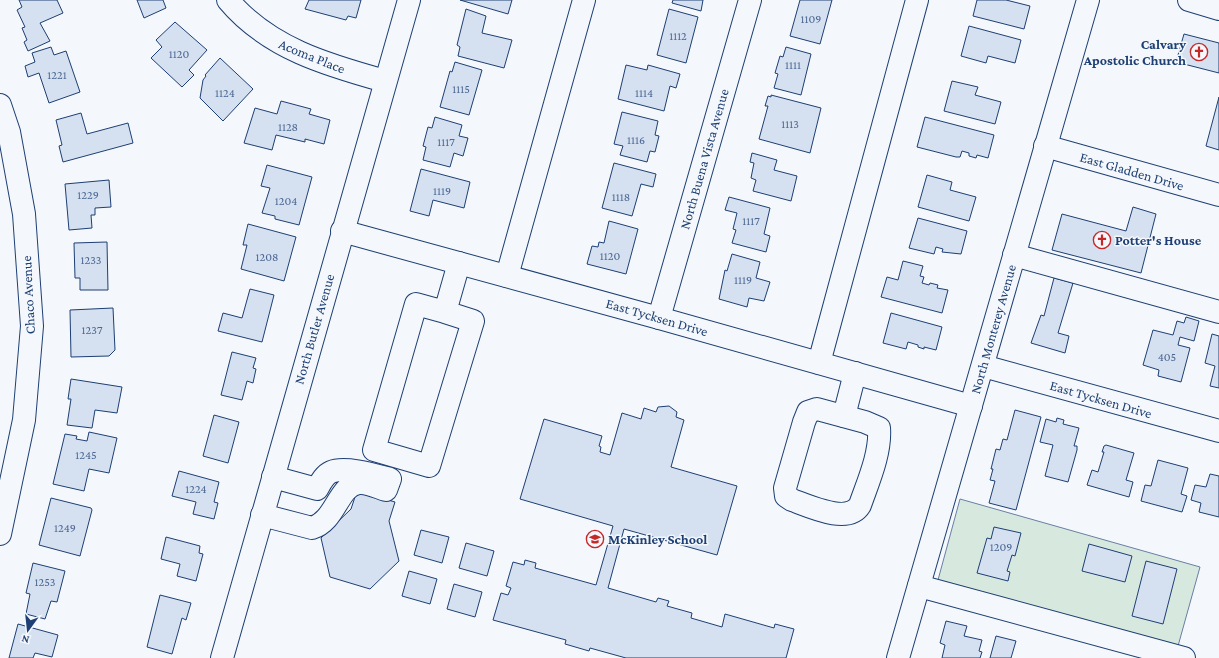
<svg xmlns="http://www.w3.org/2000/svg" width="1219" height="658" font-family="'Crimson Pro',serif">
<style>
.green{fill:#d7e8df;stroke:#687fa3}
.building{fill:#d5e0f0;stroke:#1d3f73}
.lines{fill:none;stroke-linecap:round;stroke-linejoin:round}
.minor-casing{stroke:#1d3f73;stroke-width:24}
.major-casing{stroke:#1d3f73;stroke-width:24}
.minor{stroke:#f4f7fb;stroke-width:22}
.major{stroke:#f4f7fb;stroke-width:22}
.labels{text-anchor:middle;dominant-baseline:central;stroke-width:3;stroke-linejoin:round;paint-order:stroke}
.number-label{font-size:12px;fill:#4b6792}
.poi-label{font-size:14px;font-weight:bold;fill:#1d3f73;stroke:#f4f7fb;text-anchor:start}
.street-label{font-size:14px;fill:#1d3f73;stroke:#f4f7fb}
</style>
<rect width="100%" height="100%" fill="#f4f7fb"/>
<path class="green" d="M960,499l240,68 -22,79 -240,-66z"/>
<g class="building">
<path d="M19,0h38l6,13 -23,10 10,18 -22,10 -4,-9 3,-2 -5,-12 3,-1 -8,-17 5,-3z"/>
<path d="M137,0h26l3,8 -22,10z"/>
<path d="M309,0h52l-5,18 -8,-2 -2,4 -41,-11z"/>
<path d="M460,0h52l-4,14z"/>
<path d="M673,0h30l-2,11 -29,-8z"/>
<path d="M800,0h32l-12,44 -30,-8z"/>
<path d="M977,0h29l24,6 -6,23 -51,-13z"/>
<path d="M466,9l20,7 -4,17 30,7 -8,28 -46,-12 2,-9 -3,-2z"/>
<path d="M669,9l29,8 -12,46 -29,-8z"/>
<path d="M175,22l32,28 -18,20 5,5 -12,12 -31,-29 11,-11 -6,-7z"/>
<path d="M969,26l52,14 -6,23 -27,-7 -2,7 -25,-7z"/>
<path d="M1184,34l35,9v30l-43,-11z"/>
<path d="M51,47l3,8 12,-4 14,41 -31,11 -10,-30 -11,4 -3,-11 10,-4 -3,-9z"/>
<path d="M786,47l25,7 -10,41 -27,-7 4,-14 -3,-1 5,-17 3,1z"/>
<path d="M220,58l33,31 -30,32 -23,-23 3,-18 3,-4 -1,-1z"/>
<path d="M455,62l27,8 -13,45 -29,-8 10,-36 2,1z"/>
<path d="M626,65l21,5 1,-5 32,9 -4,14 -6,-2 -6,25 -46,-12z"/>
<path d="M952,81l26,6 -3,8 26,7 -6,22 -51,-13z"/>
<path d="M771,95l50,13 -11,45 -51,-14 9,-33h-3l3,-10 3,1z"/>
<path d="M1219,97v53l-13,-4z"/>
<path d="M281,101l30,8 -2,5 21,6 -6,24 -19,-5v3l-29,-7 -4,15 -28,-7 11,-35 22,6z"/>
<path d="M622,112l36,9 -3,14 4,1 -4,16 -5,-1 -3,11 -27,-7 3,-9 -9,-2z"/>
<path d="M81,113l6,21 41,-11 5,20 -70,19 -4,-16 3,-1 -6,-25z"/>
<path d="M435,117l27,8 -3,11 9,2 -5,18 -9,-3 -4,14 -27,-7 3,-13 -3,-1 5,-19 4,1z"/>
<path d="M925,117l69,18 -6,23 -11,-3 -1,3 -7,-2v-3l-7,-2 -2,6h-4l-39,-10z"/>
<path d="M752,153l25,7 -3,10 23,6 -6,25 -38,-10 3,-11 -5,-2 3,-15 -4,-1z"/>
<path d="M614,163l42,11 -3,13 -12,-3 -9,32 -30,-8z"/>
<path d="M267,165l45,12 -13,48 -24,-6v-3l-13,-3 8,-25 -9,-2z"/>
<path d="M421,169l49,13 -6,26 -31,-8 -4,16 -19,-5z"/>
<path d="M927,175l25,7 -2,8 26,7 -7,24 -51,-14z"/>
<path d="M109,180l2,27 -16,1v7h-4l1,13 -23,2 -4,-46z"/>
<path d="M729,197l41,11 -6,26 6,2 -4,16 -34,-9 4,-13 -3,-1 4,-16 -12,-3z"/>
<path d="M1133,207l23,7 -15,59 -89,-23 10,-36 64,17z"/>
<path d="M918,218l49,13 -6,23 -19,-2 1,-3 -7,-2 -2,7 -25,-6z"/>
<path d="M609,221l29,8 -12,45 -39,-10 5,-18 6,1 1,-5 5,1z"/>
<path d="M248,224l48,13 -12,44 -43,-12 6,-24h-4z"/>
<path d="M107,242l1,48h-28v-12h-5l-1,-35z"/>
<path d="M732,254l28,8 -4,16 14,4 -6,19 -15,-3 -2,9 -28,-8 6,-29 2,1z"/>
<path d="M903,261l20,5 -3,10 4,1 -2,6 7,2 1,-2 8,2 -1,3 11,2 -6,23 -61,-16 6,-20 11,3z"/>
<path d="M1054,278l19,5 -15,50 11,3 -4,17 -34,-10 10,-28 3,1z"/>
<path d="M250,289l24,6 -12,47 -44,-11 5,-18 19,5z"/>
<path d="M113,308l2,42 -6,6 -38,1 -1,-47z"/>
<path d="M891,313l51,14 -6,23 -12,-3v2l-6,-2v-2l-10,-3 -2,7 -23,-6z"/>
<path d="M1186,317l13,4 -5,20 -14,-4 -2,8 12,3 -9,34 -23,-6 1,-6 -16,-5 10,-35 20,5 4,-14 7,2z"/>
<path d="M1212,334l7,2v52l-9,-2 5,-20 -10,-3z"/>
<path d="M232,352l24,6 -3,10 3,1 -3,14 -6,-2 -5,19 -21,-5z"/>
<path d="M71,379l51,8 -5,26 -22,-3 -3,18 -25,-3 4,-26h-3z"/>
<path d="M669,406l8,6 -1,5 8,3 -13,47 66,19 -20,69 -93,-26 -16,59 48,14 2,-4 11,3 -2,5 25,7 -1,5 31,9 3,-13 49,14 1,-4 19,5 -8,29h-160l-36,-10 -1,3 -24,-7 1,-4 -73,-20 8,-27 7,2 3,-7 -5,-2 7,-24 11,3 1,-5 11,3 -1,5 61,17 17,-59 -93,-27 24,-80 58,17 -3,10 2,1 -1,5 10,3 12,-42 19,6 3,-11 12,4 2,-5z"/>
<path d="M1015,410l26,7 -25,93 -27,-7 6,-22 -5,-1 3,-11h-2l5,-20 4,1 3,-11 4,1z"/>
<path d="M214,415l25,7 -11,41 -25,-7z"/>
<path d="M1057,418l7,2 -1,4 16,4 -5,18h3v4l-9,32 -23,-6 8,-31 -13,-3 6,-23 10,3z"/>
<path d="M89,432l28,6 -8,35 -20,-4 -5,22 -31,-7 12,-50 12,2 -1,3 11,2z"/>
<path d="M1106,445l28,8 -8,27 7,2 -4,15 -42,-12 5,-15 6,2 6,-20h-2l2,-6z"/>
<path d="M1158,460l30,8 -7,26 6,2 -5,16 -41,-11 4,-16 6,1z"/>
<path d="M179,471l40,11 -5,20 4,1 -4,16 -21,-5 3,-12 -24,-6z"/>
<path d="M1210,474l9,2v41l-20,-5 2,-9 -10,-3 4,-15 11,2z"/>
<path d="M357,491l38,11 -6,19 10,40 -29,28 -40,-12 -9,-39 30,-29z"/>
<path d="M51,498l40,10 1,2 -12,46 -41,-11z"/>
<path d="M994,527l27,6 -6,23 -3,-1 -5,16 3,1 -2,9 -31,-8 10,-35 4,1z"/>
<path d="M421,530l28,7 -7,26 -28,-8z"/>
<path d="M166,537l34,9 -1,7 4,1 -7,27 -19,-5 3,-12 -19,-5z"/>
<path d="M466,543l28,8 -7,25 -28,-8z"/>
<path d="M1089,544l43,12 -7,26 -43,-11z"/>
<path d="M1146,561l31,8 -14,55 -31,-8z"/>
<path d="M33,563l32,8 -8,31 -6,-1 -6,18 -19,-5 4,-20 -4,-1z"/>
<path d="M409,571l28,8 -7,25 -28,-8z"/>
<path d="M454,584l28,8 -7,25 -28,-8z"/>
<path d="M160,595l31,8 -5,17 -4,-2 -10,36 -25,-7z"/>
<path d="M946,621l21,5 -3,10 18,4 -3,11 3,1 -2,6h-38l3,-13 -5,-2z"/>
<path d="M18,624l40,11 -6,22 -17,-4 -2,5h-24z"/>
<path d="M996,636l20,5 -5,17h-21z"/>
</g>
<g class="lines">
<defs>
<g id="minor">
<path d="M228,0c40,48 99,65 157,81"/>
<path d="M1189,0l30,9"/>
<path d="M0,105l9,27 15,82 8,112 -8,94 -24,114"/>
<path d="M1045,146l174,49"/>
<path d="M342,231l317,87 312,88"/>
<path d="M1014,255l205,57"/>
<path d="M507,276l77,-276"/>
<path d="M445,312l28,9 -44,145 -55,-16 42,-146 29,8 14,-49"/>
<path d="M659,318l91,-318"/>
<path d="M819,363l98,-363"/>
<path d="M983,366l236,65"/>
<path d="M817,409l48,13 14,6c2,25 -11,54 -19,77 -12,20 -51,1 -68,-5l-6,-4 -1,-8 19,-66 4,-10z"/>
<path d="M844,416l11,-43"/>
<path d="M262,515l50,13c24,-7 26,-43 47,-45 8,-1 20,5 27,7l4,-11c-15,-4 -45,-13 -59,-7 -7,3 -11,12 -14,17l-44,-12"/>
<path d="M919,586l265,72"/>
<path d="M898,658l190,-658"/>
</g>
<path id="major" d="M222,658l187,-658"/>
</defs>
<use href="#minor" class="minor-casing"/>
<use href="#major" class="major-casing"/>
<use href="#minor" class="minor"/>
<use href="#major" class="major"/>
</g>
<defs>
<symbol id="church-ring" viewBox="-11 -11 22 22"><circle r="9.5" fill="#f4f7fb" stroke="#c62828" stroke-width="1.5"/><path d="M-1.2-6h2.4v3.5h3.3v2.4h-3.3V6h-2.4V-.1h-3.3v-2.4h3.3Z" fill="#c62828"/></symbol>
<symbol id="school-ring" viewBox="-11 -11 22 22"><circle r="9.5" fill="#f4f7fb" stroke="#c62828" stroke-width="1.5"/><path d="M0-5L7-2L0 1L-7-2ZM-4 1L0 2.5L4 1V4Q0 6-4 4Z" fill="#c62828"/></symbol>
</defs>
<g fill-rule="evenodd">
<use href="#church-ring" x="1189" y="42" width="20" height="20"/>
<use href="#church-ring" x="1092" y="230" width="20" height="20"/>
<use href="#school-ring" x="585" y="529" width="20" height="20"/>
</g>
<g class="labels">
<g class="number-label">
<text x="811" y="19">1109</text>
<text x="678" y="36">1112</text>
<text x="179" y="54">1120</text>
<text x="793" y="65">1111</text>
<text x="57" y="75">1221</text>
<text x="461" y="89">1115</text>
<text x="225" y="93">1124</text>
<text x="644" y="93">1114</text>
<text x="790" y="124">1113</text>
<text x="288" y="127">1128</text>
<text x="636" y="140">1116</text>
<text x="446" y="142">1117</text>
<text x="442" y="191">1119</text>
<text x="88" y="195">1229</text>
<text x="621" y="197">1118</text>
<text x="286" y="201">1204</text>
<text x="751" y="221">1117</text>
<text x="610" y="256">1120</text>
<text x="267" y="257">1208</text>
<text x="91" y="260">1233</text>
<text x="743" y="280">1119</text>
<text x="92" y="330">1237</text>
<text x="1167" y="357">405</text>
<text x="86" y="455">1245</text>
<text x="196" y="489">1224</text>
<text x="65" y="528">1249</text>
<text x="1001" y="547">1209</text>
<text x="45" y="582">1253</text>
</g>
<g class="poi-label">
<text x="1186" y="44" text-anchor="end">Calvary<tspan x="1186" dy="16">Apostolic Church</tspan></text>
<text x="1115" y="240">Potter's House</text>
<text x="608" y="539">McKinley School</text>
</g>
<g class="street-label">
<text transform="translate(312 56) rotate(22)">Acoma Place</text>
<text transform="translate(704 159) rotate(-74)">North Buena Vista Avenue</text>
<text transform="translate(1132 171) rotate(16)">East Gladden Drive</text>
<text transform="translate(28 295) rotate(-93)">Chaco Avenue</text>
<text transform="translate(657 317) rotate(16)">East Tycksen Drive</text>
<text transform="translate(314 329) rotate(-74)">North Butler Avenue</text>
<text transform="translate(993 329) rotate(-74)">North Monterey Avenue</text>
<text transform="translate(1101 399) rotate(16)">East Tycksen Drive</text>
</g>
</g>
<g transform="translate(28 630) rotate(195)" stroke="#f4f7fb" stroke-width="3" paint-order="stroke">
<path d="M0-3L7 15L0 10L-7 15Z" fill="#1d3f73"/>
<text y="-6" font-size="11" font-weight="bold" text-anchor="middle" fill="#1d3f73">N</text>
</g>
</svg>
